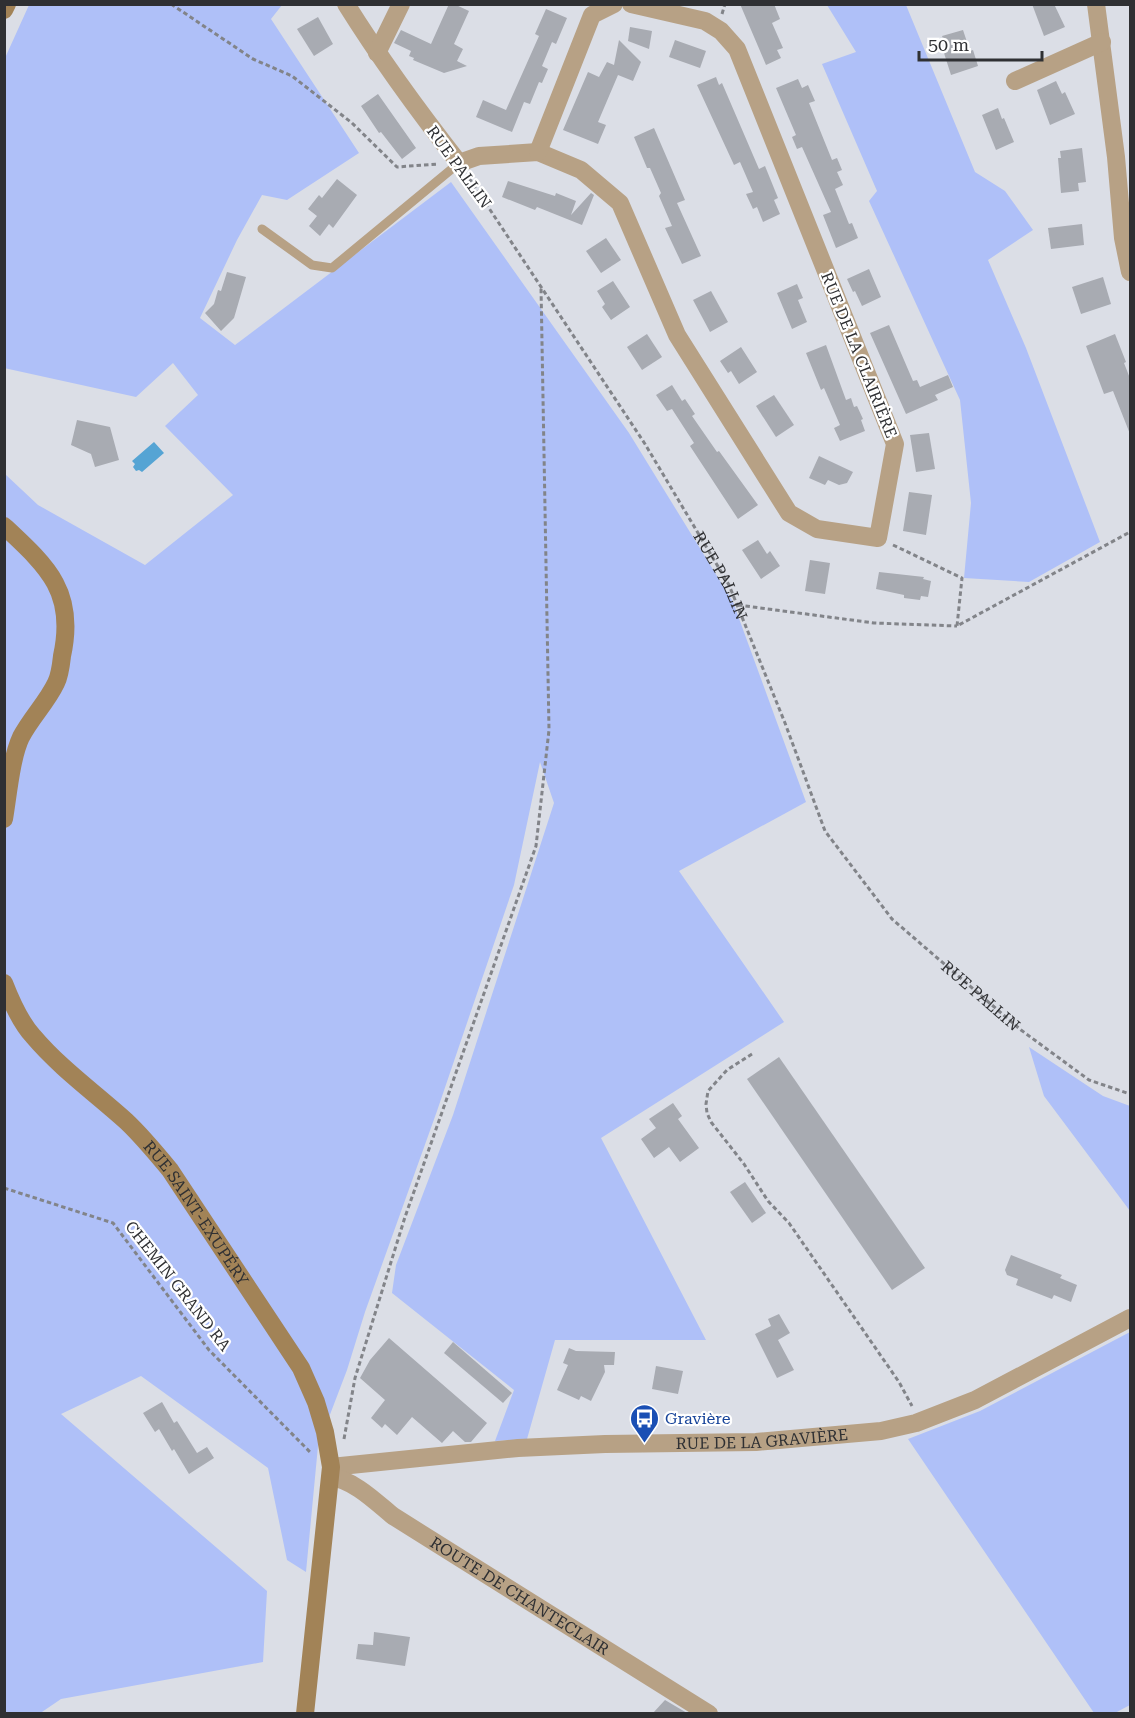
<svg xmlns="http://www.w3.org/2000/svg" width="1135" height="1718" font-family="'Roboto Serif',serif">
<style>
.green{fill:#afc0f8}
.water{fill:#55a4d4}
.building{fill:#a8abb2}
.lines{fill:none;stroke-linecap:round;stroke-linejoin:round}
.path{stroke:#828489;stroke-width:3;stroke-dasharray:4.5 3;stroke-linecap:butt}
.lane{stroke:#b7a185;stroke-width:9}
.street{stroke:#b7a185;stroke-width:18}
.secondary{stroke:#a28357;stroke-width:18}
.labels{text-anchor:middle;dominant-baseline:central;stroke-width:4.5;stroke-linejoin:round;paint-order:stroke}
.street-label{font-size:16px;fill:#2f3033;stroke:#fff}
.transit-label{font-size:16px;fill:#164399;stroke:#fff;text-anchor:start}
</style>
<rect width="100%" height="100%" fill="#dbdee6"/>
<g class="green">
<path d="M29,5h253l-11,14 88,134 -72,47 -25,-5 -25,45 -37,78 35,27 216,-163 178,251 104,169 73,200 -127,69 105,151 -183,116 105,202h-151l-28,99 -32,2 19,-51 -122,-97 4,-28 57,-150 101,-312 -14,-41 -26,123 -77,226 -72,201 -18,58 -29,76 -12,126 -19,-12 -19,-92 -127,-92 -80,38 206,177 -4,71 -202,37 -22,15 -35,-1 1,-1239 33,31 107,60 88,-70 -68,-69 33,-31 -25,-32 -37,34 -132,-29 1,-310z"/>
<path d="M827,5h79l69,167 30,19 28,39 -45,30 38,88 74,194 -71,40 -65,-4 7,-75 -11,-103 -91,-199 8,-10 -55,-127 34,-12z"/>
<path d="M1029,1047l74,49 27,10v105l-86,-115z"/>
<path d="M1130,1332v373l-15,8h-21l-186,-274 72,-28z"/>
</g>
<path class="water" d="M154,442l10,11 -22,19 -3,-2 -3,1 -3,-4 2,-3 -3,-3z"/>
<g class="building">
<path d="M449,4h5l15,7 -15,33 9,5 -6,12 10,5 -23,7 -31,-13 1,-2 -5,-2 2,-5 -17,-8 7,-13 30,14z"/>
<path d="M740,4h34l6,15 -8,4 11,25 -6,2 4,8 -15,7z"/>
<path d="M1032,4h22l11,23 -21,9z"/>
<path d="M546,9l21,9 -11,26 -4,-2 -10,24 6,3 -6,14 -3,-1 -9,22 -6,-2 -12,30 -36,-15 7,-17 23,10 33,-74 -4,-2z"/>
<path d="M318,17l15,27 -19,12 -17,-27z"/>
<path d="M630,27l22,4 -3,18 -21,-8z"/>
<path d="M963,30l7,21 3,-1 5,16 -27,9 -7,-22 4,-1 -6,-16z"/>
<path d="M619,40l22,22 -8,19 -15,-6 -20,47 8,3 -8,19 -35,-14 25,-58 11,5 8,-15 7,3z"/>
<path d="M675,40l31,11 -6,17 -31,-11z"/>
<path d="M716,77l3,8 3,-2 37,86 6,-3 13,32 -4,2 6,14 -17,8 -6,-15 -4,2 -7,-15 7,-2 -13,-30 -6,3 -37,-80z"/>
<path d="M798,79l4,9 6,-3 7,16 -6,2 23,57 5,-2 5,12 -5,2 6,13 -8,4 14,35 3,-1 6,15 -22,10 -13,-33 8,-3 -29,-65 -5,2 -5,-12 4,-2 -20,-47z"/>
<path d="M1056,81l6,13 3,-2 10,22 -25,11 -13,-35z"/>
<path d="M378,94l38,54 -14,11 -21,-27 -2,1 -18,-27z"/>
<path d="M998,108l4,11 2,-1 10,24 -18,8 -14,-35z"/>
<path d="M654,128l31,72 -8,3 24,53 -19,8 -17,-36 7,-2 -13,-30 2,-3 -11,-25h-3l-13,-31z"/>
<path d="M1082,148l4,34 -8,1 1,8 -18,2 -3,-35h3l-1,-7z"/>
<path d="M337,179l20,16 -24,33 -4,-4 -9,12 -11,-10 8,-10 -9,-7 11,-14 3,3z"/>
<path d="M508,181l47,15 1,-3 20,8 -5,14 20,-22 3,2 -12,30 -45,-18 -2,3 -33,-13z"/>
<path d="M1082,224l2,21 -33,4 -3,-21z"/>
<path d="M606,238l15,22 -20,13 -15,-22z"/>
<path d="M869,269l12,28 -19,9 -7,-15 -2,1 -6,-13z"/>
<path d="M227,272l19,5 -12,41 -13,13 -16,-18 9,-9 4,-14 3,1z"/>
<path d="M1103,277l8,27 -30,10 -9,-27z"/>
<path d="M613,281l17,26 -19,13 -9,-13 3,-3 -8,-13z"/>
<path d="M797,284l6,14 -5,2 9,22 -15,7 -15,-36z"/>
<path d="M711,291l17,31 -18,10 -17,-32z"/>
<path d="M889,325l24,56 4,-1 3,7 28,-12 5,12 -18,8 3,5 -32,14 -36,-81z"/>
<path d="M647,334l15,23 -20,13 -15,-23z"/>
<path d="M1115,334l11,28 -2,1 7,18 -1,53 -17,-43 -9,3 -18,-48z"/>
<path d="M826,345l20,55 5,-2 3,9 3,-1 6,13 -2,1 4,11 -25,10 -6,-13 6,-3 -16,-37 -3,2 -15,-37z"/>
<path d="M741,347l16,25 -18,12 -8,-13 -3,2 -8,-12z"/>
<path d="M672,385l10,16 3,-2 10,15 -3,2 25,36 2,-1 39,54 -20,14 -48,-73 4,-3 -22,-34 -5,2 -11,-16z"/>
<path d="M774,395l20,30 -18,12 -20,-31z"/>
<path d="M77,420l33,7 9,33 -24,7 -4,-13 -20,-9z"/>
<path d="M929,433l6,36 -19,3 -6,-37z"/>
<path d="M819,456l34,16 -6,11 -8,2 -11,-5 -3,5 -16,-7z"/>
<path d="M909,492l23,3 -6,40 -23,-4z"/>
<path d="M758,540l9,14 3,-3 10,15 -19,13 -19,-29z"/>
<path d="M810,560l20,3 -5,31 -20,-3z"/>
<path d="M879,572l45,5 -1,2 8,2 -3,16 -7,-1 -1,4 -16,-2v-3l-28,-6z"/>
<path d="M779,1057l146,211 -33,22 -145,-211z"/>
<path d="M673,1103l9,13 -4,3 21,29 -19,14 -11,-15 -15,11 -13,-19 15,-11 -7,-9z"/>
<path d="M745,1182l21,31 -14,10 -22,-31z"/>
<path d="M1011,1255l51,20 -2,3 17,7 -6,17 -17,-7 -2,4 -36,-14 2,-6 -11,-4 -2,-5z"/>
<path d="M779,1314l11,19 -12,7 16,30 -17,8 -22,-44 16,-8 -3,-7z"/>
<path d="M389,1338l98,85 -16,19h-6l-12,-11 -11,12 -30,-26 -15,18 -12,-11 -3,4 -11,-10 14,-18 -25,-22 10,-18z"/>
<path d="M453,1342l59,51 -9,10 -59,-50z"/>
<path d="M569,1348l7,3 39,1 -1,13h-10l1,7 -14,29 -10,-5 -2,4 -22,-10 11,-25 -5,-2z"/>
<path d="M656,1366l27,5 -5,23 -26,-5z"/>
<path d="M162,1402l12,21 3,-2 20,32 10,-6 7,11 -25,16 -15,-25 -2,2 -13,-22 -4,3 -12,-19z"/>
<path d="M374,1632l36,5 -5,29 -49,-7 2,-15 15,1z"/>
<path d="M665,1700l22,13h-34z"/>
</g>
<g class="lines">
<g class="path">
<path d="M171,4l82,55 39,17 60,47 45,44 41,-3"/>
<path d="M722,14l3,-10"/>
<path id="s1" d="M469,178l176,266 84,141 56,138 40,108 67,88 129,111 68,50 41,14"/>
<path d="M893,545l69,33 -5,48 173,-94"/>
<path d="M738,605l136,18 83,3"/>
<path d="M752,1054l-25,16 -19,21 -2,13 1,9 4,9 33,42 24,37 21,22 110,159 13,24"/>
<path d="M4,1188l109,35 96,127 102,103"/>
<path d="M344,1439l11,-61 50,-161 131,-371 13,-116 -8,-443"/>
</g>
<path class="lane" d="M262,229l50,36 20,3 127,-105"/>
<g class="street">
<path d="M346,4c35,56 73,108 113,159l20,-7 59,-4 43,18 39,33 57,132 112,178 28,16 61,9 17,-94 -158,-395 -16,-18 -16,-10 -74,-17"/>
<path d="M1096,4l20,153 7,81 7,34"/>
<path d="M377,53l24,-49"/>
<path d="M1015,81l87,-39"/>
<path d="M538,152l54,-137 22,-11"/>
<path id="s2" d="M331,1467l187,-19 87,-4 151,-2 125,-11 35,-8 59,-23 155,-82"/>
<path id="s3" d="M331,1477c23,3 45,25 62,39l316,198"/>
</g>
<g class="secondary">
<path d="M4,10l3,-6"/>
<path d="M4,526c44,41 72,66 58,130 -1,9 -2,19 -6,27 -9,19 -25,35 -35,54 -10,21 -13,59 -17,82"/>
<path id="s4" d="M4,983c7,18 16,39 29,53 27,32 62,57 93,85 16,15 30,32 44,49l131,198 15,34 9,30 6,35 -26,247"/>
</g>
</g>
<defs>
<symbol id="bus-pin" viewBox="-11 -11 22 30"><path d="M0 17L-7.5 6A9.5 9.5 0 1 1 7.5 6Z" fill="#1a4fb4" stroke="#fff"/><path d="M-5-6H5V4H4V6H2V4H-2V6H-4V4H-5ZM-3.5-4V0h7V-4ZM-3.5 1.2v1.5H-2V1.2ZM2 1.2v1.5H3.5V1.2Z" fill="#fff"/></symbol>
</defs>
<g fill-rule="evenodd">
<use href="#bus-pin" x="628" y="1402" width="33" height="45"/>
</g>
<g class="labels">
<g class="street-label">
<text transform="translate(459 167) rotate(54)">RUE PALLIN</text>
<text transform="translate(859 355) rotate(68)">RUE DE LA CLAIRIÈRE</text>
<text stroke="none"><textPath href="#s1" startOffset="471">RUE PALLIN</textPath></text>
<text stroke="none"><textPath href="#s1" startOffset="975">RUE PALLIN</textPath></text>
<text stroke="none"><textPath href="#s4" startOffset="303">RUE SAINT-EXUPÉRY</textPath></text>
<text transform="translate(178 1286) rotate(52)">CHEMIN GRAND RA</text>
<text stroke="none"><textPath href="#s2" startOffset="432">RUE DE LA GRAVIÈRE</textPath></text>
<text stroke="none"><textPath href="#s3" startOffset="224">ROUTE DE CHANTECLAIR</textPath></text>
</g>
<g class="transit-label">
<text x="665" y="1418">Gravière</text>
</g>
</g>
<rect width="1135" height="1718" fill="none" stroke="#2f3033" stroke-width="12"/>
<path d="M919 51v9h123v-9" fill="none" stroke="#2f3033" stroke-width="3"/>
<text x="928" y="51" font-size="18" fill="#2f3033" stroke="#ffffff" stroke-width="4.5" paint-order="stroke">50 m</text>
</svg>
